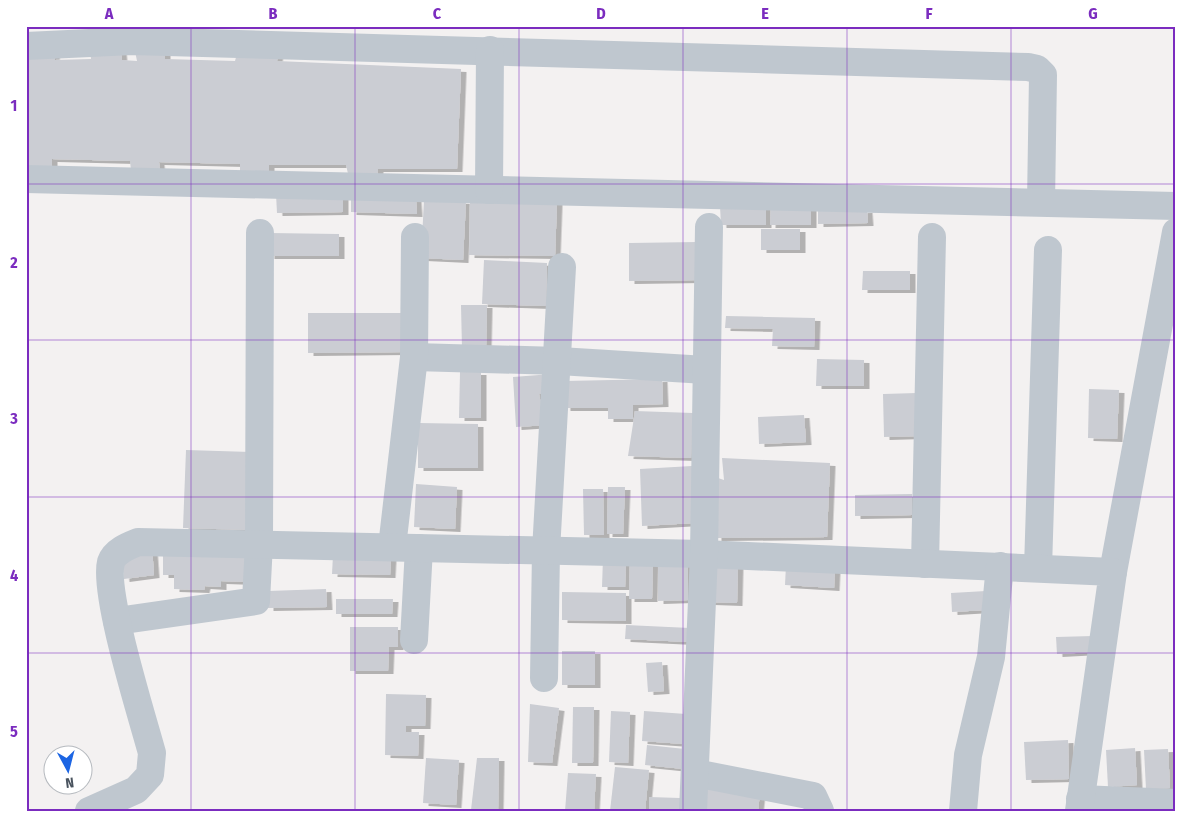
<svg xmlns="http://www.w3.org/2000/svg" width="1202" height="837" font-family="'Fira Sans Condensed',sans-serif">
<style>
.building{fill:#cbcdd3;filter:url(#shadow)}
.lines{fill:none;stroke-linecap:round;stroke-linejoin:round}
.minor{stroke:#bfc7cf;stroke-width:28}
.grid{fill:none;stroke:#7b2cbf;stroke-width:1;stroke-opacity:0.55}
.neatline{fill:none;stroke:#7b2cbf;stroke-width:2}
.grid-label{font-size:16px;text-anchor:middle;font-weight:bold;fill:#7b2cbf}
</style>
<defs>
<filter id="shadow"><feDropShadow dx="5.5" dy="3" stdDeviation="0" flood-color="#0004"/></filter>
</defs>
<rect width="100%" height="100%" fill="#f3f1f1"/>
<g class="building">
<path d="M53,46l2,14 36,-1 -1,-10h31l1,11 15,1 -2,-10 30,-1v9l70,2 3,-11 40,2 -1,9 184,8 -4,100h-79l-1,9h-28l-3,-13h-77v8h-29v-9l-81,-2 1,10 -29,-2 -1,-9 -78,-2v11l-26,-2v-120z"/>
<path d="M343,193v19l-66,1 -1,-19z"/>
<path d="M351,199h65l1,15 -66,-2z"/>
<path d="M424,200l42,1 -3,59 -42,-2z"/>
<path d="M470,201l87,1 -2,54 -86,-1z"/>
<path d="M720,206h46v19h-45z"/>
<path d="M771,206l40,1v18h-41z"/>
<path d="M867,210l1,13 -50,1v-13z"/>
<rect x="761" y="229" width="39" height="21"/>
<path d="M269,233l70,1v22h-70z"/>
<path d="M698,242v38l-69,1v-38z"/>
<path d="M484,260l63,3 -1,43 -64,-2z"/>
<path d="M863,271h47v19h-48z"/>
<path d="M461,305h26l-1,44h-24z"/>
<path d="M308,313h96v39l-96,1z"/>
<path d="M726,316l89,2 -1,29 -42,-1 1,-17 -48,-1z"/>
<path d="M817,359l47,1v26h-48z"/>
<path d="M460,372h21v46h-22z"/>
<path d="M552,374l1,19 -14,1 1,6 7,-1v26l-31,2 -3,-50z"/>
<path d="M662,379l1,25 -30,1v14h-25v-11h-43l-1,-27z"/>
<path d="M1089,389l30,1 -2,49 -29,-1z"/>
<path d="M917,393l1,43 -34,1 -1,-43z"/>
<path d="M635,411l58,2 -2,45 -63,-2z"/>
<path d="M804,415l2,27 -47,2 -1,-27z"/>
<path d="M418,423l60,1v44h-60z"/>
<path d="M186,450l65,2 -3,78 -65,-2z"/>
<path d="M722,458l108,5 -3,74 -111,1 -1,-61 9,3z"/>
<path d="M692,466l3,57 -53,3 -2,-57z"/>
<path d="M416,484l41,3 -2,42 -41,-2z"/>
<path d="M608,487h17l-2,47h-16z"/>
<path d="M583,489h20l1,46h-20z"/>
<path d="M912,494v21l-57,1v-21z"/>
<path d="M163,545l88,1 -1,36 -29,-1v6l-16,-1 -1,4 -30,-1v-14h-11z"/>
<path d="M152,547l2,28 -30,4 -2,-26z"/>
<path d="M333,555l58,1 -1,19 -58,-1z"/>
<path d="M603,558h23l-1,29h-23z"/>
<path d="M630,560h23l-1,39h-23z"/>
<path d="M658,560l30,1v39l-30,1z"/>
<path d="M710,560l28,1 -1,42 -28,-1z"/>
<path d="M786,565l49,3 -1,20 -49,-3z"/>
<path d="M326,589l1,18 -59,1v-17z"/>
<path d="M986,591v19l-34,2 -1,-19z"/>
<path d="M562,592l64,1v28l-64,-1z"/>
<path d="M336,599h57l-1,15h-56z"/>
<path d="M626,625l64,3 -1,14 -64,-3z"/>
<path d="M350,627h48v20h-9l-1,24h-38z"/>
<path d="M1093,636l1,16 -37,2 -1,-17z"/>
<rect x="562" y="651" width="33" height="34"/>
<path d="M662,662l2,29 -16,1 -2,-29z"/>
<path d="M386,694l40,1 -1,31h-19v6h13l-1,24 -33,-1z"/>
<path d="M530,704l29,4 -7,55 -24,-1z"/>
<path d="M573,707h21l-1,56h-21z"/>
<path d="M611,711l19,1 -2,51 -19,-1z"/>
<path d="M644,711l42,3 -2,30 -42,-3z"/>
<path d="M1068,740l1,39 -43,1 -2,-38z"/>
<path d="M647,745l38,4 -1,20 -39,-4z"/>
<path d="M1135,748l2,37 -29,2 -2,-37z"/>
<path d="M1168,749l2,39 -24,1 -2,-39z"/>
<path d="M1173,752h3v32h-2z"/>
<path d="M426,758l33,2 -3,45 -33,-2z"/>
<path d="M477,758h22l-1,53 -27,-1z"/>
<path d="M615,767l34,3 -4,41h-35z"/>
<path d="M568,773l28,1 -2,37h-29z"/>
<path d="M703,787l57,5 -2,19 -57,-1z"/>
<path d="M649,797l31,1 1,13h-32z"/>
</g>
<g class="lines">
<g class="minor">
<path d="M26,46l106,-5 896,26 9,2 6,6 -2,127"/>
<path d="M26,179l1150,27"/>
<path d="M489,190l1,-140"/>
<path d="M414,357l145,4 147,9"/>
<path d="M392,547l22,-190 1,-120"/>
<path d="M925,564l7,-327"/>
<path d="M1038,568l10,-318"/>
<path d="M1113,572l63,-340"/>
<path d="M117,621l139,-20 3,-58 1,-310"/>
<path d="M414,640l5,-92"/>
<path d="M544,678l2,-127 16,-284"/>
<path d="M695,773l118,23 7,15"/>
<path d="M1080,799l96,4"/>
<path d="M89,811l47,-21 14,-15 2,-22c-10,-37 -49,-160 -41,-191 4,-11 17,-16 27,-20l566,12 409,18 -34,239"/>
<path d="M693,811l11,-257 5,-327"/>
<path d="M963,811l5,-56 23,-98 9,-91"/>
</g>
</g>
<path class="grid" d="M191,26v785M355,26v785M519,26v785M683,26v785M847,26v785M1011,26v785M26,184h1150M26,340h1150M26,497h1150M26,653h1150"/>
<rect width="1202" height="837" fill="none" stroke="#ffffff" stroke-width="55"/>
<g transform="translate(68 770) rotate(173)"><circle r="24" fill="#ffffff" stroke="#b6babf"/>
<path d="M0-4L9 19L0 12L-9 19Z" fill="#1c65e3"/>
<text y="-8" font-size="14" font-weight="bold" text-anchor="middle" fill="#49535e">N</text>
</g>
<rect x="28" y="28" width="1146" height="782" class="neatline"/>
<g class="grid-label">
<text x="109" y="19">A</text>
<text x="273" y="19">B</text>
<text x="437" y="19">C</text>
<text x="601" y="19">D</text>
<text x="765" y="19">E</text>
<text x="929" y="19">F</text>
<text x="1093" y="19">G</text>
<text x="14" y="111">1</text>
<text x="14" y="268">2</text>
<text x="14" y="424">3</text>
<text x="14" y="581">4</text>
<text x="14" y="737">5</text>
</g>
</svg>
